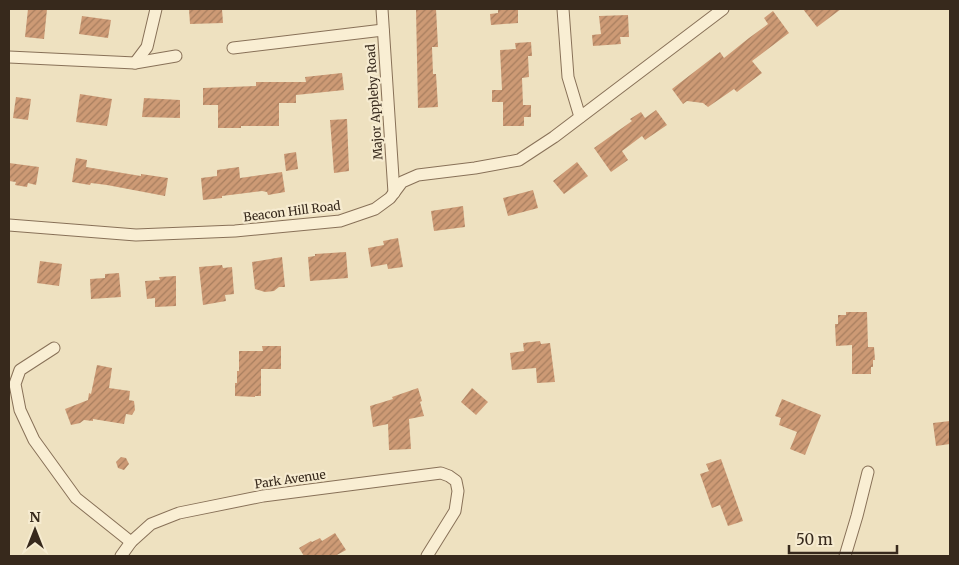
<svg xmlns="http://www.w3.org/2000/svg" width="959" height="565" font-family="Merriweather,serif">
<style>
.building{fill:url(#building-hatch)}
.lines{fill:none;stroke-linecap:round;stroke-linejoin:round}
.minor-casing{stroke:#887158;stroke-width:13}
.minor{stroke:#f9eed3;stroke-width:11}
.labels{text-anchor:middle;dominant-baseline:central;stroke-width:4.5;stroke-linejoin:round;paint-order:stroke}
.street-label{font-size:12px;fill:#37291c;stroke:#f6ebd0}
</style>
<defs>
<pattern id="building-hatch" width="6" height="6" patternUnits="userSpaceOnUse" patternTransform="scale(1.25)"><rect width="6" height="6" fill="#cd9a75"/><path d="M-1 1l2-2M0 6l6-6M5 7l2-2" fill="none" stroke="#a77e5f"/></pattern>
</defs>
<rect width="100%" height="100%" fill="#eee1c0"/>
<g class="building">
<path d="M28,9h19l-3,30 -19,-2z"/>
<path d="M189,9h33l1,14 -33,1z"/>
<path d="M416,9h20l2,38h-6l1,27h3l2,33 -20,1z"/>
<path d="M498,9h20v14l-27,2 -1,-11 8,-1z"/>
<path d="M803,9h38l-24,18z"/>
<path d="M773,11l16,22 -37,28 10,12 -25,19 -3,-3 -26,18 -5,-4 -16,-2 -4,3 -11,-15 48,-37 4,6 25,-20 19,-14 -4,-6z"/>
<path d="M628,15l1,22h-9l1,7 -28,2 -1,-11 9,-1 -2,-18z"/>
<path d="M82,16l29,4 -3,18 -29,-4z"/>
<path d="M531,42l1,14h-4l1,21 -7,1 1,27h8v12h-7v9h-21v-24h-11v-12h10l-2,-40 16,-1 -1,-6z"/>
<path d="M342,73l2,17 -48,5v8h-17v23h-38v2h-23v-23h-15v-17l53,-2v-4h50l-1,-5z"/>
<path d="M80,94l32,5 -5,27 -31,-4z"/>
<path d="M16,97l15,2 -3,21 -15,-2z"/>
<path d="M144,98l36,2v18l-38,-1z"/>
<path d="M656,110l11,15 -22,15 -3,-4 -20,15 6,9 -17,12 -17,-24 38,-27 -2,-2 11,-7 4,6z"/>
<path d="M347,119l2,52 -15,2 -4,-53z"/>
<path d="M296,152l2,17 -12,2 -2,-17z"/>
<path d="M76,158l11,2 -1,7 55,9v-2l27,4 -3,18 -58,-11 -16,-2 -1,2 -18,-3z"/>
<path d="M577,162l11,14 -24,18 -11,-13z"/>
<path d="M9,163l30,4 -3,18 -8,-2 -1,4 -12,-2 1,-3 -7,-1z"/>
<path d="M239,167l1,11 42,-6 3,20 -17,3 -1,-3 -5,-1 -40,5v2l-19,2 -2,-22 16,-2v-6z"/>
<path d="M533,190l5,18 -30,8 -5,-18z"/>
<path d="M463,206l2,21 -31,4 -3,-20z"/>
<path d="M398,238l5,29 -15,2 -1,-5 -16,3 -3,-19 16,-3 -1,-4z"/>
<path d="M346,252l2,26 -38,3 -2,-24 7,-1v-2z"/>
<path d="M282,257l3,30h-6l-5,4 -9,1 -10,-3 -3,-27z"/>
<path d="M40,261l22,3 -3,22 -22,-3z"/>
<path d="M222,265l1,3 9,-1 2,27 -9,1 1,6 -23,4 -4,-38z"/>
<path d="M119,273l2,24 -30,2 -1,-20 15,-1v-4z"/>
<path d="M176,276v30l-21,1v-9l-8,1 -2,-18 15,-1 -1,-3z"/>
<path d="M846,312h21l1,35h6l1,13h-2v7h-2v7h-19v-29l-16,1 -1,-22h3v-9h8z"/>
<path d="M540,341l1,3 9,-1 5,39 -18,1 -1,-15 -24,2 -2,-17 14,-2 -1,-8z"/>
<path d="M262,346h19v23h-20v27h-6v1l-20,-1v-13h2v-12h2v-20h24z"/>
<path d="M97,365l15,3 -3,20 21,3 -1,9 5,1 1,9 -3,5 -6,-1 -2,10 -31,-5v2l-9,-1 -4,3 -9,2 -6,-16 23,-9 1,-7 2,1z"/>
<path d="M418,388l4,13 -2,1 4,14 -15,3 2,30 -22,1 -1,-26 -15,3 -3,-21 23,-7 -1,-2z"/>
<path d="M472,388l16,14 -12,13 -15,-13z"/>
<path d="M782,399l39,16 -16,40 -15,-6 7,-17 -18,-7 2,-7 -6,-2z"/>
<path d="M950,421v23l-14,2 -3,-23z"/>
<path d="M121,457l5,1 3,6 -5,6 -6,-2 -2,-6z"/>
<path d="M721,459l22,62 -15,5 -8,-21 -8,3 -12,-34 9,-3 -3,-7z"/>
<path d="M335,533l11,17 -11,6h-31l-5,-8 12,-7 1,1 8,-4 2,3z"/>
</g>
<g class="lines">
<defs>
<g id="minor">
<path d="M382,9l12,184"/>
<path d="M563,9l5,68 12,40"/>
<path d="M233,48l150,-18"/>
<path d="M9,57l126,6 41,-7"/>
<path d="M135,63l12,-16 9,-38"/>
<path d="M9,225l127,10 99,-4 105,-10 35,-12 15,-11 12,-16 16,-7 57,-7 44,-8 35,-23 169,-128"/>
<path d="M54,348l-34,22 -5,14 5,26 14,30 42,58 55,44"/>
<path d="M121,556l10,-14 20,-18 28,-11 84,-17 178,-23 8,3 7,5 2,10 -3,20 -28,45"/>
<path d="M845,556l12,-40 11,-44"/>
</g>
</defs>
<use href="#minor" class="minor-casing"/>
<use href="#minor" class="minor"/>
</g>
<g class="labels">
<g class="street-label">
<text transform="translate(374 102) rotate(-94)">Major Appleby Road</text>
<text transform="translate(292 211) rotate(-7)">Beacon Hill Road</text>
<text transform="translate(290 479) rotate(-8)">Park Avenue</text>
</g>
</g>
<rect width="959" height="565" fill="none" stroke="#37291c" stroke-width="20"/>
<g transform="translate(35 530)" stroke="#f6ebd0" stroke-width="4" paint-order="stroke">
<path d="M0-4L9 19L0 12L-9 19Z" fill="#37291c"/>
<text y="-8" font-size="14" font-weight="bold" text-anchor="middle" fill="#37291c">N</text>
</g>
<path d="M789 545v8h108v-8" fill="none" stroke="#37291c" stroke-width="2.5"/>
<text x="796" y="545" font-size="15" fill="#37291c" stroke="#f6ebd0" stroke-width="4" paint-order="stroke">50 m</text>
</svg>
